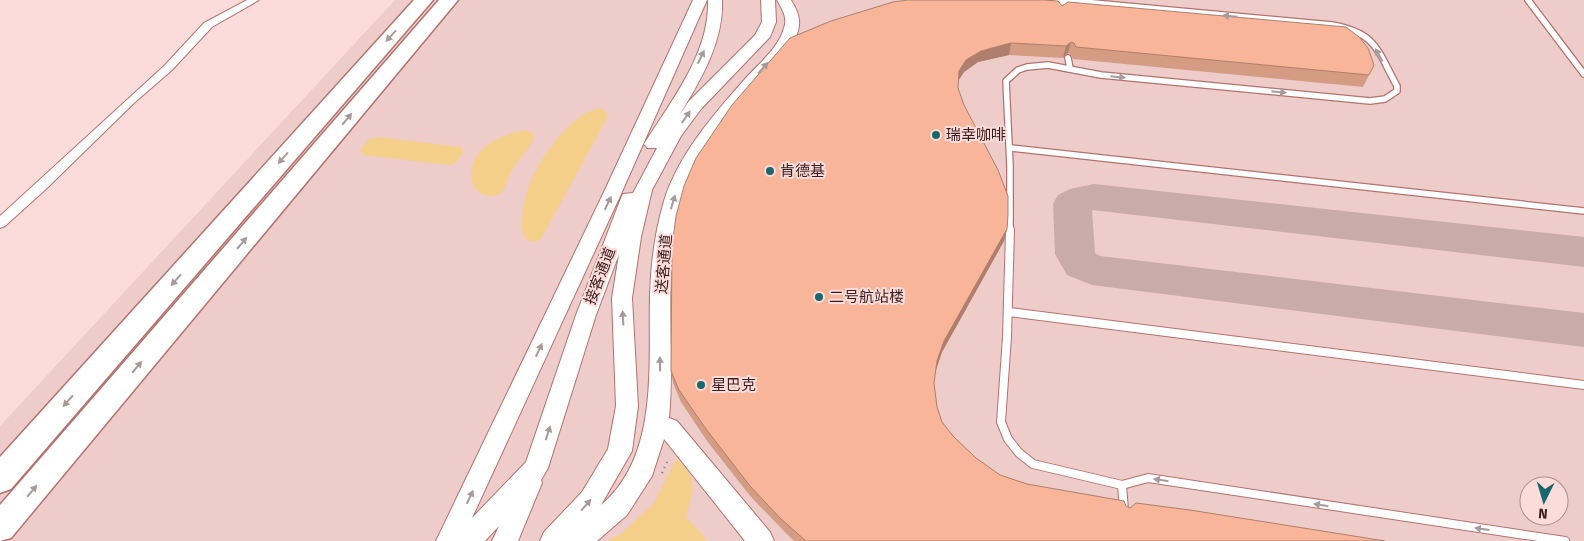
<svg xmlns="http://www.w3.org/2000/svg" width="1584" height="541" font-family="'Fira Sans','Noto Sans SC',sans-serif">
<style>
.built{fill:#eeccc9;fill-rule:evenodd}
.green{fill:#f4d08a}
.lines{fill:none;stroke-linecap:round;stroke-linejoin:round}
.taxiway{fill:#c9abaa;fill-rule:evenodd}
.lane-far1-casing{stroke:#b5716d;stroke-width:8}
.lane-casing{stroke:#b5716d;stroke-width:10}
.street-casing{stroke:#b5716d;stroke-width:2}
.secondary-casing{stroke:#b5716d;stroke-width:2}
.highway-casing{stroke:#b5716d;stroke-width:3}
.path{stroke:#937674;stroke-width:2.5;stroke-dasharray:1 4.5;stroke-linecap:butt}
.lane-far1{stroke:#fff;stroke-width:5.5}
.lane{stroke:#fff;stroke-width:8}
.street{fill:#fff;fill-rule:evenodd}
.secondary{fill:#fff;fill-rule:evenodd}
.highway{fill:#fff;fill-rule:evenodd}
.wall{fill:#d59c84}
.shaded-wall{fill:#ae7f6c}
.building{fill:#f8b59a;stroke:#ae7f6c}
.oneway{fill:#a79a9a}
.poi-dot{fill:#19676d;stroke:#fbdcda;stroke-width:2}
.labels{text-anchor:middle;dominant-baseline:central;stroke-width:4;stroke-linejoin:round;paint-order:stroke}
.poi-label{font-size:15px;fill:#3b1f1e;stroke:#fbdcda;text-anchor:start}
.street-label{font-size:15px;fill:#3b1f1e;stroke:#fbdcda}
</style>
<rect width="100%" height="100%" fill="#fbdcda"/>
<path class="built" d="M395,0h1189v541h-1584v-115zM1529,486h30v30h-30z"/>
<g class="green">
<path d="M600,108l4,2 3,4 -1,6 -65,119c-30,15 -17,-39 -13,-51 11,-29 40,-73 72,-80z"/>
<path d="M526,130l8,4c-1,13 -14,23 -21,35 -5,6 -6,18 -12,24 -2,2 -7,3 -10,3 -24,-1 -24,-29 -12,-43 12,-14 30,-20 47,-23z"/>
<path d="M378,137l81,10 3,1 1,4 -6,10 -7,3 -87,-10 -3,-5 9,-11z"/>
<path d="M676,459c24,20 17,32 10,58l22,24h-101l15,-8 32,-30z"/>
</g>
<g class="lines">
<path class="taxiway" d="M1094,184l490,53v30l-492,-57 3,43 5,3 484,57v34l-492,-62 -25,-10 -12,-21 -2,-50 5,-9 12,-6z"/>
<defs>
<g id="lane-far1">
<path d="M1528,0l56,74"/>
<path d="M1068,58l2,10"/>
<path d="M1011,148l573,63"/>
<path d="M1010,232v-66l-4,-85 12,-11 9,-3 21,-2 53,10 269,26 15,-2 12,-8v-5c-20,-36 -20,-53 -65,-61l-260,-24 -19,2"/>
</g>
<g id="lane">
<path d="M1010,230l-3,107 -6,85 7,17 11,14 14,11 89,21 26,-7 417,63"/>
<path d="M1009,312l575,73"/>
<path d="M1122,485l2,25"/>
</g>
<path id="street" d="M247,0h12l-47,27 -40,43 -38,33 -88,86 -41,37 -5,2v-12l164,-150 40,-43z"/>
<path id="secondary" d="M693,0h14l-86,194 -149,324 54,-56 50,-147 45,-117 2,-4 10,-1 24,-45h-10l-3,-4c27,-43 66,-91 64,-144h14c2,42 -22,81 -43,116l10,-15 66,-66 7,-13 -1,-22h14l1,22 -6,15 -69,72 -20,27 -29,54 -11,47 -9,61 6,108 -6,45 -31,54c59,-49 47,-143 49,-210 1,-32 5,-64 14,-94 14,-46 50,-87 81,-122 14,-16 33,-30 39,-51 4,-10 -2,-19 -7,-28h14c10,16 11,26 2,43 -11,15 -25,28 -37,43 -22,26 -44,53 -60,83 -40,73 -19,169 -27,249l8,3 93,111 4,9h-29l-81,-102 -12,37 -25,39 -30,26h-57l4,-9 38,-40 26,-43 8,-43 -4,-108 7,-44 -23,61 -48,153 -7,12 1,3 -24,58h-26l7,-15 -14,15h-49l167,-347z"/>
<g id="highway">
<path d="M414,0h19l-422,489 -11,4v-36z"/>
<path d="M439,0h19l-447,538 -11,3v-36z"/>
</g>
</defs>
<use href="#lane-far1" class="lane-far1-casing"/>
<use href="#lane" class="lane-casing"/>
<use href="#street" class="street-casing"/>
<use href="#secondary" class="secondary-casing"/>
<use href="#highway" class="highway-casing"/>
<path class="path" d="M662,473l7,-15"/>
<use href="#lane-far1" class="lane-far1"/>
<use href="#lane" class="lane"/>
<use href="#street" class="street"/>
<use href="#secondary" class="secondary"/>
<use href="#highway" class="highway"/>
</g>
<path class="wall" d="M1062,6l307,69 -6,12 -290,-28 -2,-4 -3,-2 -5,5 -54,-3 -31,7 -14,10 -6,8v8l49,141 -3,12 -62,111 -6,17 -2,14 3,24 5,15 12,15 22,21 24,17 27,9 99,22 4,2 255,33h-591l-12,-12 -31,-32 -44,-56 -26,-39 -8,-19 -2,-12 1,-124z"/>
<g class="shaded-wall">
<path d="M1071,42l-3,11 -5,5 3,-12z"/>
<path d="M1011,43l-2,12 -31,7 -14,10 -7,11 2,-12 7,-11 15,-9z"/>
<path d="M1007,229l-3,12 -62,111 -7,21 2,-12 7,-20z"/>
</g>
<path class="building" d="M908,0h136l14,1 4,5 6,-4 278,25 13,10 9,11 6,17 -5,10 -293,-28 -2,-4 -3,-1 -5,4 -55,-3 -30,8 -15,9 -7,11 -1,17 6,17 34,65 10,26v19l-1,14 -63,112 -7,20 -3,22 3,24 5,15 12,15 22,21 24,17 27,9 97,17 2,5 4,2 6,-5 54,7 195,31h-579l-25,-22 -31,-33 -44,-57 -27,-39 -8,-19 1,-124 4,-31 8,-30 12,-28 36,-53 58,-67 41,-17 62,-19z"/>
<defs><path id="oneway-solid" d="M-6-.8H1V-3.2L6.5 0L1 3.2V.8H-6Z" transform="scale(1.25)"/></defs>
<g class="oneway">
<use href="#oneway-solid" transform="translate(1230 16) rotate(-175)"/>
<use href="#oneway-solid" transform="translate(391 36) rotate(132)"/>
<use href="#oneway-solid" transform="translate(1379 55) rotate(-119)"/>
<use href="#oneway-solid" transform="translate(701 57) rotate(-64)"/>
<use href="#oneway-solid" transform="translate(763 68) rotate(-49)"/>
<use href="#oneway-solid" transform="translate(1118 77) rotate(6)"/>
<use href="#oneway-solid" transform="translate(1279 92) rotate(6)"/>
<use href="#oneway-solid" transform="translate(686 117) rotate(-55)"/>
<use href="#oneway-solid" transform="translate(347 119) rotate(-50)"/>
<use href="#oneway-solid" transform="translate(283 158) rotate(131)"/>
<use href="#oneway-solid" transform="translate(673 202) rotate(-74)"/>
<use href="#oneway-solid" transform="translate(608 203) rotate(-65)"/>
<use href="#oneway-solid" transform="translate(242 243) rotate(-50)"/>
<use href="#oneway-solid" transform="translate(176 280) rotate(131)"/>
<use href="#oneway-solid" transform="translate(623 318) rotate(-93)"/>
<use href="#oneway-solid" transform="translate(539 350) rotate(-65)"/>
<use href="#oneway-solid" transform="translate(660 364) rotate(-91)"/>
<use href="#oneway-solid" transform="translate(137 367) rotate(-50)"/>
<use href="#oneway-solid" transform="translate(68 401) rotate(131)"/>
<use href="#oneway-solid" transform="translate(548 433) rotate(-72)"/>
<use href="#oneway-solid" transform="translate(1161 480) rotate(-171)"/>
<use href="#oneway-solid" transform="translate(32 491) rotate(-50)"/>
<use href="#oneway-solid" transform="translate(470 497) rotate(-65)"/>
<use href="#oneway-solid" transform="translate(586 505) rotate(-49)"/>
<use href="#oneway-solid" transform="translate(1321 505) rotate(-171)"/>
<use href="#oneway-solid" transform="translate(1482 529) rotate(-172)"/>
</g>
<g class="poi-dot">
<circle cx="936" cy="135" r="5"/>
<circle cx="770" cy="171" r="5"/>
<circle cx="819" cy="297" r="5"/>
<circle cx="701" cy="385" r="5"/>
</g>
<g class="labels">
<g class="poi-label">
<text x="946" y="135">瑞幸咖啡</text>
<text x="780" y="171">肯德基</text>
<text x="829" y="297">二号航站楼</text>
<text x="711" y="385">星巴克</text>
</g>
<g class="street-label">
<text transform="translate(664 264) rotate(-85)">送客通道</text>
<text transform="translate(600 276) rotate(-69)">接客通道</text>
</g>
</g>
<g transform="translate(1544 501) rotate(185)"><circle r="24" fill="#fbdcda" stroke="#ae908f"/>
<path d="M0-4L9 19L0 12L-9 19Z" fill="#19676d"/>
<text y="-8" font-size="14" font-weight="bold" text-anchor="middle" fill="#3b1f1e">N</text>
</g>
</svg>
